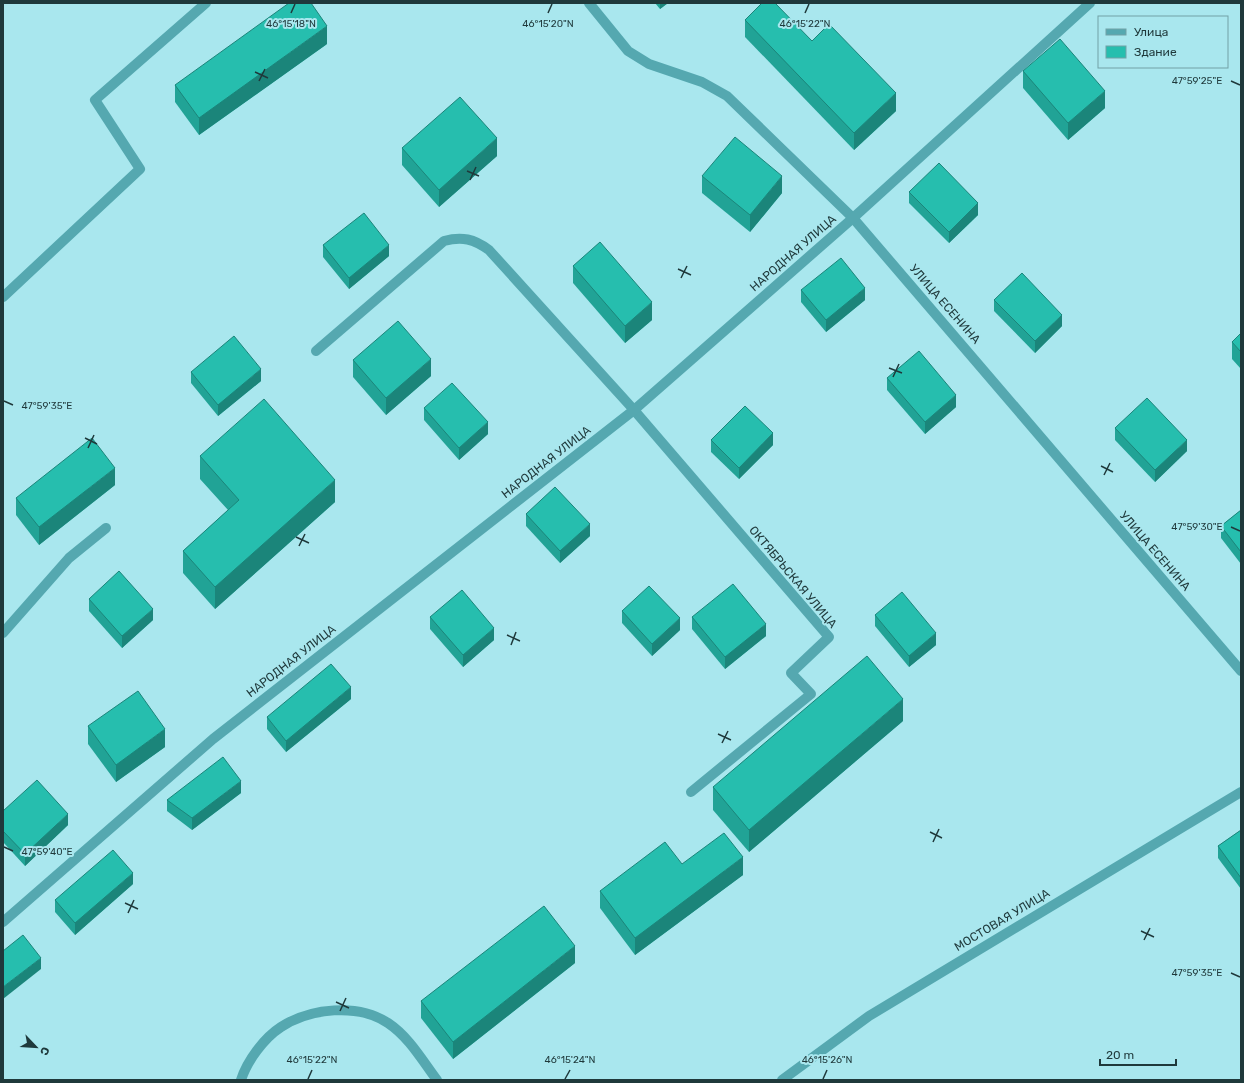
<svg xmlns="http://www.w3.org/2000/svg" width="1244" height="1083" font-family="Rubik,sans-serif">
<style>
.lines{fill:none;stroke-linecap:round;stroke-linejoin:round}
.lane{stroke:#55a8b0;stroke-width:10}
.street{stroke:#55a8b0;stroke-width:10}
.wall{fill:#21a396}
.shaded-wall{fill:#1b857a}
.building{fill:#26beae;stroke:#1b857a}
.ticks{fill:none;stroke:#1f393b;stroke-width:1.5}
.labels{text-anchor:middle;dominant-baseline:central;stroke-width:4;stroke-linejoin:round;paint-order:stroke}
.street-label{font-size:12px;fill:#1f393b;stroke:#a9e7ee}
.ticks-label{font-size:10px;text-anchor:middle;fill:#1f393b;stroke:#a9e7ee;stroke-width:4;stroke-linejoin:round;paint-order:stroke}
</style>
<rect width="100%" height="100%" fill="#a9e7ee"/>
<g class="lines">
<path class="lane" d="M3,297l137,-128 -45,-69 111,-97"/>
<g class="street">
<path d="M589,3l39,48 21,13 53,18 25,14 126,122 388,453"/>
<path d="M316,351l128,-110c18,-5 30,-2 45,9l145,160 195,227 -38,36 20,21 -120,98"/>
<path d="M3,633l66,-75 37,-30"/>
<path d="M3,922l210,-183 421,-329 219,-192 237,-215"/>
<path d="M241,1080c6,-19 23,-42 40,-53 29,-19 77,-24 107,-4 21,14 34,37 49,57"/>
<path d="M782,1080l87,-64 372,-224"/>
</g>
</g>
<g class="wall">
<path d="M655,3h13l-8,6z"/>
<path d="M745,20l67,21 84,70 -42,39 -109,-113z"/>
<path d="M327,44l-128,91 -24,-33v-17z"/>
<path d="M1023,71l82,37 -37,32 -45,-52z"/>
<path d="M402,148l95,8 -58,51 -37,-42z"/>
<path d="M702,176l80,17 -32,39 -48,-39z"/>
<path d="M909,192l69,23 -29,28 -40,-40z"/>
<path d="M323,245l66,11 -40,33 -26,-32z"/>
<path d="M573,266l79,54 -27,23 -52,-60z"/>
<path d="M801,290l64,10 -39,32 -25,-30z"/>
<path d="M994,300l68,26 -27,27 -41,-42z"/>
<path d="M1241,333v36l-9,-10v-17z"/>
<path d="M353,360l78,16 -45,39 -33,-38z"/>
<path d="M191,372l70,9 -43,35 -27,-33z"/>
<path d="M887,378l69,29 -31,27 -38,-44z"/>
<path d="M424,408l64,26 -29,26 -35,-40z"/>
<path d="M1115,428l72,23 -32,31 -40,-42z"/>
<path d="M711,440l62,5 -34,34 -28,-27z"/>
<path d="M200,456l135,46 -120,107 -32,-36v-22l45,-41 -28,-31z"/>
<path d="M115,485l-76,60 -23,-30v-17z"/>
<path d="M1241,510v54l-20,-26v-12z"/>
<path d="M526,514l64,22 -30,27 -34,-37z"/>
<path d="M89,599l64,21 -31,28 -33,-37z"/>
<path d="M622,611l58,19 -28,26 -30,-33z"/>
<path d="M875,615l61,30 -27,22 -34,-41z"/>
<path d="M430,617l64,23 -31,27 -33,-38z"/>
<path d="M692,617l74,19 -41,33 -33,-40z"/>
<path d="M351,699l-65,53 -19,-23v-12z"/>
<path d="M903,721l-154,131 -36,-42v-23z"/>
<path d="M88,726l77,21 -49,35 -28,-38z"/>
<path d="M241,793l-49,37 -25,-19v-11z"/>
<path d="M3,811l65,14 -43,41 -22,-24z"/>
<path d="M1241,830v59l-23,-31v-12z"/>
<path d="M682,864l61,11 -108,80 -35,-47v-17z"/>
<path d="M133,884l-58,51 -20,-23v-12z"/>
<path d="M575,963l-122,96 -32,-41v-17z"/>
</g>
<g class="shaded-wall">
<path d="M660,3h8l-8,6z"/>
<path d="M327,26v18l-128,91v-17z"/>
<path d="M1105,91v17l-37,32v-17z"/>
<path d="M896,93v18l-42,39v-17z"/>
<path d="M497,138v18l-58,51v-17z"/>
<path d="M782,176v17l-32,39v-17z"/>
<path d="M978,203v12l-29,28v-11z"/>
<path d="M389,245v11l-40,33v-11z"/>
<path d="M865,288v12l-39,32v-12z"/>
<path d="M652,302v18l-27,23v-17z"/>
<path d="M1062,315v11l-27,27v-12z"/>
<path d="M431,359v17l-45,39v-17z"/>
<path d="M261,369v12l-43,35v-11z"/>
<path d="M956,395v12l-31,27v-12z"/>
<path d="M488,422v12l-29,26v-12z"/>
<path d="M773,433v12l-34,34v-11z"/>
<path d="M1187,440v11l-32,31v-12z"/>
<path d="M115,468v17l-76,60v-18z"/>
<path d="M335,480v22l-120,107v-22z"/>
<path d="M590,524v12l-30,27v-12z"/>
<path d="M153,609v11l-31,28v-12z"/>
<path d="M680,618v12l-28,26v-12z"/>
<path d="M766,624v12l-41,33v-12z"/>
<path d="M494,628v12l-31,27v-12z"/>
<path d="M936,633v12l-27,22v-11z"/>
<path d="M351,687v12l-65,53v-11z"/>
<path d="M903,699v22l-154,131v-22z"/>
<path d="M165,729v18l-49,35v-17z"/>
<path d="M241,781v12l-49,37v-12z"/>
<path d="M68,814v11l-43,41v-12z"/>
<path d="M743,857v18l-108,80v-17z"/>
<path d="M133,873v11l-58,51v-12z"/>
<path d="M575,946v17l-122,96v-17z"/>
<path d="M41,958v11l-38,30v-12z"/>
</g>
<g class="building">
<path d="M289,3h22l16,23 -128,92 -24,-33z"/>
<path d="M762,3h13l37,38 17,-17 67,69 -42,40 -109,-113z"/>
<path d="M1060,39l45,52 -37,32 -45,-52z"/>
<path d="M460,97l37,41 -58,52 -37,-42z"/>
<path d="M735,137l47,39 -32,39 -48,-39z"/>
<path d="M939,163l39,40 -29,29 -40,-40z"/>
<path d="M364,213l25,32 -40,33 -26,-33z"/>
<path d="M600,242l52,60 -27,24 -52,-60z"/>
<path d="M841,258l24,30 -39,32 -25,-30z"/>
<path d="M1022,273l40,42 -27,26 -41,-41z"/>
<path d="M398,321l33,38 -45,39 -33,-38z"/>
<path d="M1241,333v19l-9,-10z"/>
<path d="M234,336l27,33 -43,36 -27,-33z"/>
<path d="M919,351l37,44 -31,27 -38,-44z"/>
<path d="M452,383l36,39 -29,26 -35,-40z"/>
<path d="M1147,398l40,42 -32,30 -40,-42z"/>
<path d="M264,399l71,81 -120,107 -32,-36 56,-51 -39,-44z"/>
<path d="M745,406l28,27 -34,35 -28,-28z"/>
<path d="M92,438l23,30 -76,59 -23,-29z"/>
<path d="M555,487l35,37 -30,27 -34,-37z"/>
<path d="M1241,510v42l-20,-26z"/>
<path d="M119,571l34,38 -31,27 -33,-37z"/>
<path d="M733,584l33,40 -41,33 -33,-40z"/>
<path d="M649,586l31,32 -28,26 -30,-33z"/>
<path d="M462,590l32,38 -31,27 -33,-38z"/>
<path d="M902,592l34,41 -27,23 -34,-41z"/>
<path d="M867,656l36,43 -154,131 -36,-43z"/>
<path d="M331,664l20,23 -65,54 -19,-24z"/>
<path d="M138,691l27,38 -49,36 -28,-39z"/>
<path d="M223,757l18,24 -49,37 -25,-18z"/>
<path d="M37,780l31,34 -43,40 -22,-23v-20z"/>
<path d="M1241,830v48l-23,-32z"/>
<path d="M724,833l19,24 -108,81 -35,-47 65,-49 17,22z"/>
<path d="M113,850l20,23 -58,50 -20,-23z"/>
<path d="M544,906l31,40 -122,96 -32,-41z"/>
<path d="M23,935l18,23 -38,29v-36z"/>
</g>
<path class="ticks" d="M291,13l4,-9M548,13l4,-9M805,13l4,-9M255,72l13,6M259,81l6,-12M1231,81l9,4M467,171l12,5M470,180l6,-13M678,269l13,6M681,278l6,-12M889,368l13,5M893,377l6,-13M4,401l9,4M85,438l12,6M88,448l6,-13M1101,466l12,6M1104,475l6,-12M1231,527l9,4M296,537l13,6M299,546l6,-12M507,635l13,6M511,645l5,-13M718,734l13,6M722,743l6,-12M930,832l12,6M933,842l6,-13M4,847l9,4M125,903l13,6M128,913l6,-13M1141,931l13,6M1144,940l6,-12M1231,973l9,4M336,1002l13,6M340,1011l6,-13M308,1079l4,-9M565,1079l5,-9M823,1079l4,-9"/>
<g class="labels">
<g class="street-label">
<text transform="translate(793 253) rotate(-41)">НАРОДНАЯ УЛИЦА</text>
<text transform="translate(945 304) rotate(49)">УЛИЦА ЕСЕНИНА</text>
<text transform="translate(546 462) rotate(-38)">НАРОДНАЯ УЛИЦА</text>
<text transform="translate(1155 551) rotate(49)">УЛИЦА ЕСЕНИНА</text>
<text transform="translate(793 577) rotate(50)">ОКТЯБРЬСКАЯ УЛИЦА</text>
<text transform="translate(291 661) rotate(-38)">НАРОДНАЯ УЛИЦА</text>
<text transform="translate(1002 920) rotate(-31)">МОСТОВАЯ УЛИЦА</text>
</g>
</g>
<g class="ticks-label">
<text x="291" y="27">46°15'18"N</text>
<text x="548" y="27">46°15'20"N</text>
<text x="805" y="27">46°15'22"N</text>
<text x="1197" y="84">47°59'25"E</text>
<text x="47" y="409">47°59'35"E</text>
<text x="1197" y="530">47°59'30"E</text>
<text x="47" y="855">47°59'40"E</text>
<text x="1197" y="976">47°59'35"E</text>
<text x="312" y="1063">46°15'22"N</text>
<text x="570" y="1063">46°15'24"N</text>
<text x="827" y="1063">46°15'26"N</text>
</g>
<rect width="1244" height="1083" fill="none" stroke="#1f393b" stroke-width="8"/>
<rect x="1098" y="16" width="130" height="52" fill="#a9e7ee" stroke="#72a1a6"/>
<rect x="1106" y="29" width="20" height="6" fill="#55a8b0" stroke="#72a1a6"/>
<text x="1134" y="36" font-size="12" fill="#1f393b">Улица</text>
<rect x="1106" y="46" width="20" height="12" fill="#26beae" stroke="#72a1a6"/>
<text x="1134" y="56" font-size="12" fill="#1f393b">Здание</text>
<g transform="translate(36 1047) rotate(115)" stroke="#a9e7ee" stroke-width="3" paint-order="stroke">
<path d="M0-3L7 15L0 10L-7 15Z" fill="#1f393b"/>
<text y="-6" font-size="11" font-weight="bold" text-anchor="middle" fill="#1f393b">С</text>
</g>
<path d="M1100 1059v6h76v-6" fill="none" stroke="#1f393b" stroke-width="2"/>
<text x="1106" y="1059" font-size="12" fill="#1f393b" stroke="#a9e7ee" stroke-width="3" paint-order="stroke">20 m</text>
</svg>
